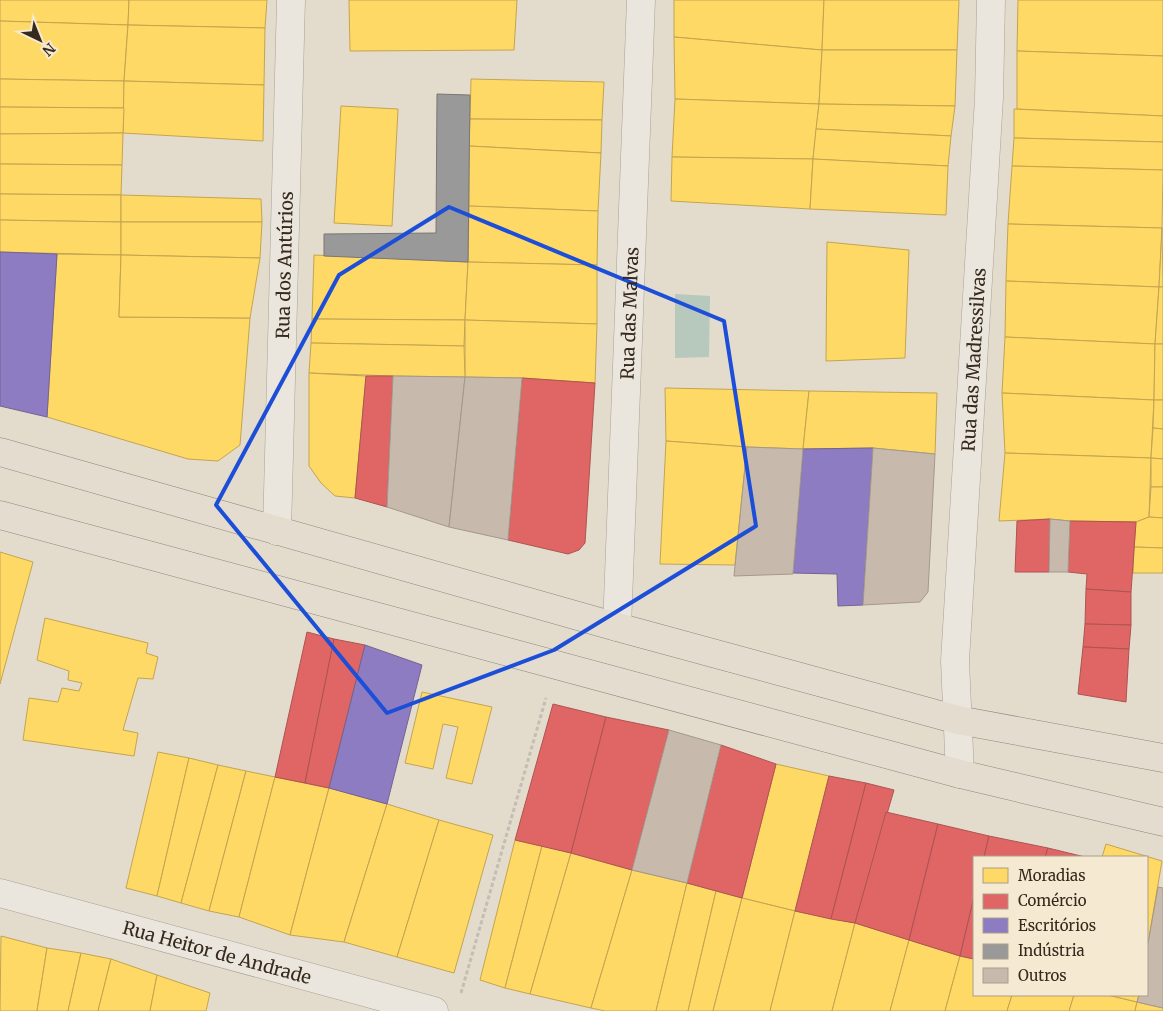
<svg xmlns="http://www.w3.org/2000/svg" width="1163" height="1011" font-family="Merriweather,serif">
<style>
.water{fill:#b7c8bd}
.homes{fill:#ffd966;stroke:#c3a450}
.shops{fill:#e06666;stroke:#ad5450}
.offices{fill:#8e7cc3;stroke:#746391}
.industry{fill:#999;stroke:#7b7774}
.building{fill:#c7baad;stroke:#a3988b}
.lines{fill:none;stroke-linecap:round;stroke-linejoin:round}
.minor-casing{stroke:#a8a195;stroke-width:29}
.major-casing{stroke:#8e867c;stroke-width:29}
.path{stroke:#c3bdb4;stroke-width:3;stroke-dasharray:4 2.5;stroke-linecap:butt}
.minor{stroke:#ebe6dd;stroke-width:28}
.major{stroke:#e3dccf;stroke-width:28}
.marked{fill:none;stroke:#1d4ed8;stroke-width:4;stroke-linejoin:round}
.labels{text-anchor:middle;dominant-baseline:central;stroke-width:5;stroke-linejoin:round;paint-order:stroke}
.street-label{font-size:18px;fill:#36291d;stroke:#f5ead1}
</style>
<rect width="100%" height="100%" fill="#e3dccc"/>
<path class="water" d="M675,294l35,2 -1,61 -34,1z"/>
<g class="homes">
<path d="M0,0h129l-1,25 -128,-4z"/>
<path d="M129,0h138l-2,28 -137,-3z"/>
<path d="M349,0h168l-3,50 -164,1z"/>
<path d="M674,0h150l-2,50 -148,-13z"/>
<path d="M824,0h135l-2,50h-135z"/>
<path d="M1018,0h145v56l-146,-5z"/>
<path d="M0,21l128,4 -4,56 -124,-2z"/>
<path d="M128,25l137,3 -1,57 -140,-4z"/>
<path d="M674,37l148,13 -3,54 -144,-5z"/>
<path d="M822,50h135l-2,56 -136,-2z"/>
<path d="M1017,51l146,5v60l-146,-7z"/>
<path d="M0,79l124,2v27l-124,-1z"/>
<path d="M471,79l133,3 -2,38 -132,-1z"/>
<path d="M124,81l140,4 -1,56 -140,-8z"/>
<path d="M675,99l144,5 -6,55 -141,-2z"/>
<path d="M819,104l136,2 -4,30 -135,-7z"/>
<path d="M341,106l57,3 -6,117 -58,-3z"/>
<path d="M0,107l124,1 -1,25 -123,1z"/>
<path d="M1014,109l149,7v26l-149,-4z"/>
<path d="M470,119l132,1 -1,33 -132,-7z"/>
<path d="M816,129l135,7 -3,30 -135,-7z"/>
<path d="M123,133l-1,32 -122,-1v-30z"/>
<path d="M1014,138l149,4v28l-151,-4z"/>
<path d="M469,146l132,7 -3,58 -129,-5z"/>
<path d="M672,157l141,2 -3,50 -139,-8z"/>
<path d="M813,159l135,7 -2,49 -136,-6z"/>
<path d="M0,164l122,1 -1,30 -121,-1z"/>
<path d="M1012,166l151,4 -1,58 -154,-4z"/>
<path d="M0,194l121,1v27l-121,-2z"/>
<path d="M121,195l140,4 1,23h-141z"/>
<path d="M469,206l129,5 -1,54 -129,-3z"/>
<path d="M0,220l121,2v33l-121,-3z"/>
<path d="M121,222h141l-2,36 -139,-3z"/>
<path d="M1008,224l154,4 -3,59 -153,-6z"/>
<path d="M1162,228l1,59h-4z"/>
<path d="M827,242l82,8 -4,108 -79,3z"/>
<path d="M57,254l64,1 -2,62 131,1 -10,127 -22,16 -30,-2 -141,-42z"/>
<path d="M121,255l139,3 -10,60 -131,-1z"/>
<path d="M314,255l154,7 -3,58 -153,-1z"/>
<path d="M468,262l129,3v59l-132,-4z"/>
<path d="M1006,281l153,6 -4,57 -150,-7z"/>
<path d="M1159,287h4v57h-8z"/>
<path d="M312,319l153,1 -1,26 -153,-3z"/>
<path d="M465,320l132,4 -2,59 -73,-5 -57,-1z"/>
<path d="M1005,337l150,7 -1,56 -152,-7z"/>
<path d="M311,343l153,3 1,31 -72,-1 -84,-3z"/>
<path d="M1155,344h8v56h-9z"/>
<path d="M309,373l57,3 -11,122 -20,-2 -14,-13 -12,-17z"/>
<path d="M665,388l144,3 -6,58 -56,-2 -81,-6z"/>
<path d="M809,391l128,2 -2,61 -62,-6 -70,1z"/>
<path d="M1002,393l152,7 -3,58 -146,-5z"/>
<path d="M1154,400h9v29l-10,-1z"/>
<path d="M1153,428l10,1v30l-12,-1z"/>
<path d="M666,441l81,6 -12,118 -75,-1z"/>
<path d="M1005,453l146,5 -2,59 -13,5 -66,-1 -20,-2 -51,2z"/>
<path d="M1151,458l12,1v28h-12z"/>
<path d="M1151,487h12v31l-14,-1z"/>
<path d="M1149,517l14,1v30l-29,-1 2,-25z"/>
<path d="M1134,547l29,1v25h-30z"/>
<path d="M0,552l33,10 -33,122z"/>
<path d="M45,618l103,25 -2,10 12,4 -5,22 -15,-1 -15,52 15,3 -4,23 -111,-16 6,-42 29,4 4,-14 17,3 3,-8 -14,-3 1,-9 -32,-11z"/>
<path d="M422,692l70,15 -20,77 -26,-6 12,-51 -15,-3 -10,45 -28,-6z"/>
<path d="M158,752l31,6 -32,138 -31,-8z"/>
<path d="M189,758l29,7 -37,138 -24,-7z"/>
<path d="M776,764l53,12 -34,135 -53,-13z"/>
<path d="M218,765l28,6 -37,140 -28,-8z"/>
<path d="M246,771l29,6 -36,140 -30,-6z"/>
<path d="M275,777l54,11 -39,147 -51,-18z"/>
<path d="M329,788l58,16 -43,138 -54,-7z"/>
<path d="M387,804l52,16 -42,137 -53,-15z"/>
<path d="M439,820l54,15 -39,138 -57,-16z"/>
<path d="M515,840l27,6 -37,142 -25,-8z"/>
<path d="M1106,844l56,17 -15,88v-92h-45z"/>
<path d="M542,846l29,7 -41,141 -25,-6z"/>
<path d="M571,853l61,17 -41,138 -61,-14z"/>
<path d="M632,870l55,13 -31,128h-51l-14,-3z"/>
<path d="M687,883l29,8 -28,120h-32z"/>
<path d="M716,891l26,7 -29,113h-25z"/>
<path d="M742,898l53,13 -25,100h-57z"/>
<path d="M795,911l60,12 -23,88h-62z"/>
<path d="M855,923l54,17 -19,71h-58z"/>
<path d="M1,936l46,12 -10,63h-37z"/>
<path d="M909,940l51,16 -15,55h-55z"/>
<path d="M47,948l34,5 -13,58h-31z"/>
<path d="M81,953l30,6 -13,52h-30z"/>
<path d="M960,956l14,3v36h38l-5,16h-62z"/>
<path d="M111,959l46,16 -7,36h-52z"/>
<path d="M157,975l53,18 -4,18h-56z"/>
<path d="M1012,995h62l-5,16h-62z"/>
<path d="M1074,995h34l29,7 -2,9h-66z"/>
<path d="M1108,995h31l-2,7z"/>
<path d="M1137,1002l26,6v3h-28z"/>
</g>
<g class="shops">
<path d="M366,376h27l-6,131 -32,-9z"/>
<path d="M522,378l73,5 -10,160 -6,7 -11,4 -60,-14z"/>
<path d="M1050,519l-1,53h-34l2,-51z"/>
<path d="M1070,521l66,1 -5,70 -45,-3 1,-15 -19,-2z"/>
<path d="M1086,589l45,3v33l-46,-1z"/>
<path d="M1085,624l46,1 -2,24 -46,-2z"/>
<path d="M307,632l27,7 -29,144 -30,-6z"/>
<path d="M334,639l31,6 -36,143 -24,-5z"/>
<path d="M1083,647l46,2 -3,53 -48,-8z"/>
<path d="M553,704l53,13 -35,136 -56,-13z"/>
<path d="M606,717l63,13 -37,140 -61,-17z"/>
<path d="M721,745l55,19 -34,134 -55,-15z"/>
<path d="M829,776l37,7 -35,136 -36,-8z"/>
<path d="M866,783l28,7 -39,133 -24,-4z"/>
<path d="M886,812l52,12 -29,116 -54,-17z"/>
<path d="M938,824l51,12 -5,21h-10v40l-14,59 -51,-16z"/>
<path d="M989,836l59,12 -3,9h-61z"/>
<path d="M1048,848l37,9h-40z"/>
<path d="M974,897v62l-14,-3z"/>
</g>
<g class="offices">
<path d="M0,252l57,2 -10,163 -47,-11z"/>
<path d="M873,448l-10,157 -25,1 -1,-32 -44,-1 10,-124z"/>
<path d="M365,645l57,20 -35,139 -58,-16z"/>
</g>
<path class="industry" d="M437,94l33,1 -2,167 -144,-6v-22l112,-1z"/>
<g class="building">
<path d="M393,376l72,1 -16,150 -62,-20z"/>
<path d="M465,377l57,1 -14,162 -59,-13z"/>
<path d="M747,447l56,2 -10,125 -59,2z"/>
<path d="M873,448l62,6 -7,138 -8,10 -57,3z"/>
<path d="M1050,519l20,2 -2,51h-19z"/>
<path d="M669,730l52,15 -34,138 -55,-13z"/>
<path d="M1158,887l5,1v120l-26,-6 2,-7h8v-46z"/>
</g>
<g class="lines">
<defs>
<g id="minor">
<path id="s1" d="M277,531l14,-531"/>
<path id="s2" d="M617,627l24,-627"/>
<path id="s3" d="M960,774l-5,-113 34,-563 2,-98"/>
<path id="s4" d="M0,893l434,118"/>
</g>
<g id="major">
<path d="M0,452l617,175 341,93 205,38"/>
<path d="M0,515l960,259 203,48"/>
</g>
</defs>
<use href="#minor" class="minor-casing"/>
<use href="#major" class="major-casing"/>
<path class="path" d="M461,993l85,-295"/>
<use href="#minor" class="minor"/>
<use href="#major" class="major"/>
</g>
<path class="marked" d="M449,207l275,114 32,205 -202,124 -167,63 -171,-208 123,-230z"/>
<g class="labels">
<g class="street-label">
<text stroke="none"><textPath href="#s1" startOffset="266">Rua dos Antúrios</textPath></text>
<text stroke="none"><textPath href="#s2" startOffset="314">Rua das Malvas</textPath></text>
<text stroke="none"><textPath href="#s3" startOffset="415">Rua das Madressilvas</textPath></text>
<text stroke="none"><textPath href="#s4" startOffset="225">Rua Heitor de Andrade</textPath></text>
</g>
</g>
<rect x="973" y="856" width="175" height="140" fill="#f5ead1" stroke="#a99d89"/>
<rect x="983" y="868" width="25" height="15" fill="#ffd966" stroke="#a99d89"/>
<text x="1018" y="881" font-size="15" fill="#36291d">Moradias</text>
<rect x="983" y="894" width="25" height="15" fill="#e06666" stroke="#a99d89"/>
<text x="1018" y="906" font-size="15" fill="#36291d">Comércio</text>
<rect x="983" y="918" width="25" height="15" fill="#8e7cc3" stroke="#a99d89"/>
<text x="1018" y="931" font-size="15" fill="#36291d">Escritórios</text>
<rect x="983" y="944" width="25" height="15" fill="#999999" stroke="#a99d89"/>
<text x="1018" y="956" font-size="15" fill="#36291d">Indústria</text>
<rect x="983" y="968" width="25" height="15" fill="#c7baad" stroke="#a99d89"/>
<text x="1018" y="981" font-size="15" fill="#36291d">Outros</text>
<g transform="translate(40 40) rotate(137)" stroke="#f5ead1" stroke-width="4" paint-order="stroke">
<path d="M0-4L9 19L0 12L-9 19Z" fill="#36291d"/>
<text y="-8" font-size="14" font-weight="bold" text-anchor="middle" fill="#36291d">N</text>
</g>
</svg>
